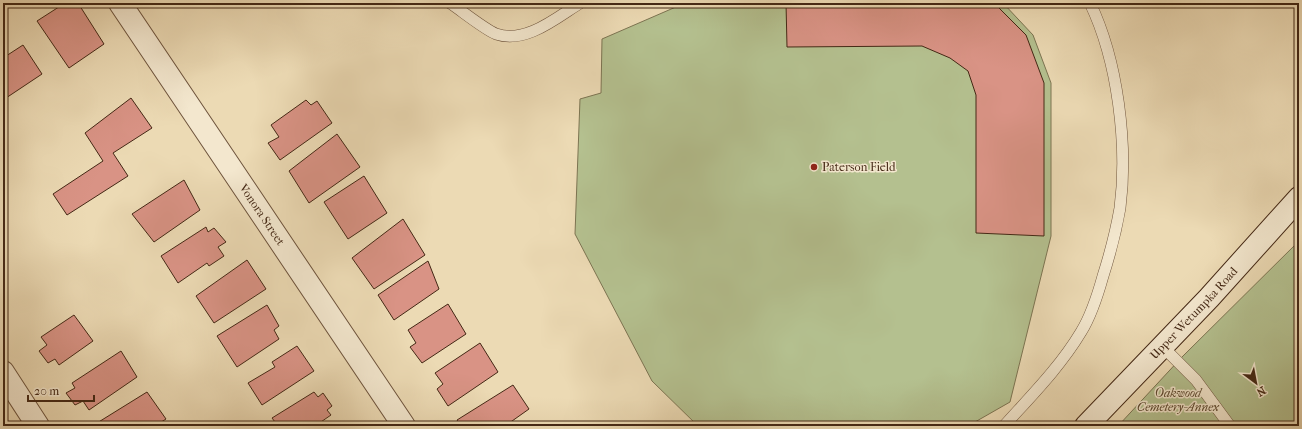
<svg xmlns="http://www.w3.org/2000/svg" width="1302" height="429" font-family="'IM FELL French Canon',serif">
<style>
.green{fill:#b4c08f;stroke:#7c7452}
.building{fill:#d99385;stroke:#442815}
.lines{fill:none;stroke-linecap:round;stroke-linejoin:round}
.service-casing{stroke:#6e543d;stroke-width:12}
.minor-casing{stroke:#6e543d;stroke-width:24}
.secondary-casing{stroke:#442815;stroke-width:24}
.service{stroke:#f3e7ce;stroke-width:11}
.minor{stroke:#f3e7ce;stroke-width:22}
.secondary{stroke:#f3e7ce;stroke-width:22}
.poi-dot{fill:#8f2418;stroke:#f3e7ce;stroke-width:1.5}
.labels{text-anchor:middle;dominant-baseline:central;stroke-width:3;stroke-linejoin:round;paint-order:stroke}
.poi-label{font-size:12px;fill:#442815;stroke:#f3e7ce;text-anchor:start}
.street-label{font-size:12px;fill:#442815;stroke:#f3e7ce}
.park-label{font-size:12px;font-style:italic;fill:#5a462d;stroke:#f3e7ce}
</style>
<rect width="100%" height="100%" fill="#ecdab4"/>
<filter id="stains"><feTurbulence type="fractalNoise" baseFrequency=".005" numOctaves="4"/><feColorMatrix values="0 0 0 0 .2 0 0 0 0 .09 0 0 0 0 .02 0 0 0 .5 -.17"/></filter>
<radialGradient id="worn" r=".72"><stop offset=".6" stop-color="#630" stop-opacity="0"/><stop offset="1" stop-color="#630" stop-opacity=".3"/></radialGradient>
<g class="green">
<path d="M685,3h318l30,32 18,48v153l-41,166 -42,24h-270l-46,-45 -77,-147 5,-135 21,-6 1,-54z"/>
<path d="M1299,241v185h-181l64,-69z"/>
</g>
<g class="building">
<path d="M65,3h13l26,41 -35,24 -32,-47z"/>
<path d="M786,3h208l32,32 18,48v153l-68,-3v-138l-8,-24 -18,-13 -28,-12 -135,1z"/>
<path d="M23,45l19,29 -39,26v-42z"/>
<path d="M131,98l21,30 -39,25 15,23 -61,39 -14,-21 50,-33 -18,-28z"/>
<path d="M306,100l5,5 6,-4 15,22 -52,37 -12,-17 11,-6 -8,-12z"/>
<path d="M337,134l23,33 -51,36 -20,-32z"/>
<path d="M364,176l23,37 -39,26 -24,-37z"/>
<path d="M184,180l16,30 -46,32 -22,-28z"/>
<path d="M403,219l22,36 -51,34 -22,-31z"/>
<path d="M206,227l2,5 6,-4 12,14 -8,5 6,9 -15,10 -2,-3 -29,20 -17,-27z"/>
<path d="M247,260l19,29 -52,34 -18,-27z"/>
<path d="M428,261l11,28 -45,31 -16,-25z"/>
<path d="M448,304l18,30 -44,29 -12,-16 6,-4 -8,-13z"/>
<path d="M267,305l12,21 -5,4 5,9 -42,28 -20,-31z"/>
<path d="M74,315l19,26 -34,24 -4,-6 -7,4 -9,-12 8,-6 -6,-8z"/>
<path d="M480,343l18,29 -50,34 -11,-17 6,-5 -8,-11z"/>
<path d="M297,346l17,25 -52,34 -14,-22 27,-16 -3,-5z"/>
<path d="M121,351l16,26 -48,33 -6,-9 -8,4 -9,-12 9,-5 -3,-5z"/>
<path d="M513,385l16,24 -24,17h-44l-4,-6z"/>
<path d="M147,392l19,27 -11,7h-56l-2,-3z"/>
<path d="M314,392l4,5 5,-4 9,13 -5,4 4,5 -16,11h-37l-6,-8z"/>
</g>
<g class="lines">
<defs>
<g id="service">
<path d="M450,3c12,8 34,26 46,31 30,10 60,-16 84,-31"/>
<path d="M1163,347l33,33 34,46"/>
<path d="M1004,426c27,-30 56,-59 77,-94 10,-16 17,-38 22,-56 7,-22 13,-45 17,-68 8,-63 -2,-147 -30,-205"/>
</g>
<g id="minor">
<path id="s1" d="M120,3l284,423"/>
<path d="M3,372l35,54"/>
</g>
<g id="secondary">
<path id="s2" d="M1086,426l123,-128 90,-100"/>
</g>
</defs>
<use href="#service" class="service-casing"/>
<use href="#minor" class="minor-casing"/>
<use href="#secondary" class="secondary-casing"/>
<use href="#service" class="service"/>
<use href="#minor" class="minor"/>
<use href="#secondary" class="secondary"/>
</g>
<circle class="poi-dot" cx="814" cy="167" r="4"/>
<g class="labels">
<g class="poi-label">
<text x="822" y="167">Paterson Field</text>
</g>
<g class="street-label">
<text stroke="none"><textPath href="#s1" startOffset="255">Vonora Street</textPath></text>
<text stroke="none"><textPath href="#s2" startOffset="156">Upper Wetumpka Road</textPath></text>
</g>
<g class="park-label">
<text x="1178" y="393">Oakwood<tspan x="1178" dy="14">Cemetery-Annex</tspan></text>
</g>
</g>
<rect width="1302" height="429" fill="none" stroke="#ecdab4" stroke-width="16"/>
<rect x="4" y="4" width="1294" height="421" fill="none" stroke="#442815" stroke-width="2"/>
<rect x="8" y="8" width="1286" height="413" fill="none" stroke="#442815"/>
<g transform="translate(1256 383) rotate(148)" stroke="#f3e7ce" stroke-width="3" paint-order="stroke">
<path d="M0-3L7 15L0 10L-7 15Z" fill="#442815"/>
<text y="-6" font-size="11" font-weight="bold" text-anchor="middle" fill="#442815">N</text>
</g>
<path d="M28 395v6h66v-6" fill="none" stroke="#442815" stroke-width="2"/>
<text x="34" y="395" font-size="12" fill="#442815" stroke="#f3e7ce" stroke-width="3" paint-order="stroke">20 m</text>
<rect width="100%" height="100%" filter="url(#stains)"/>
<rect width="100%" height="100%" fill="url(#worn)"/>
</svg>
